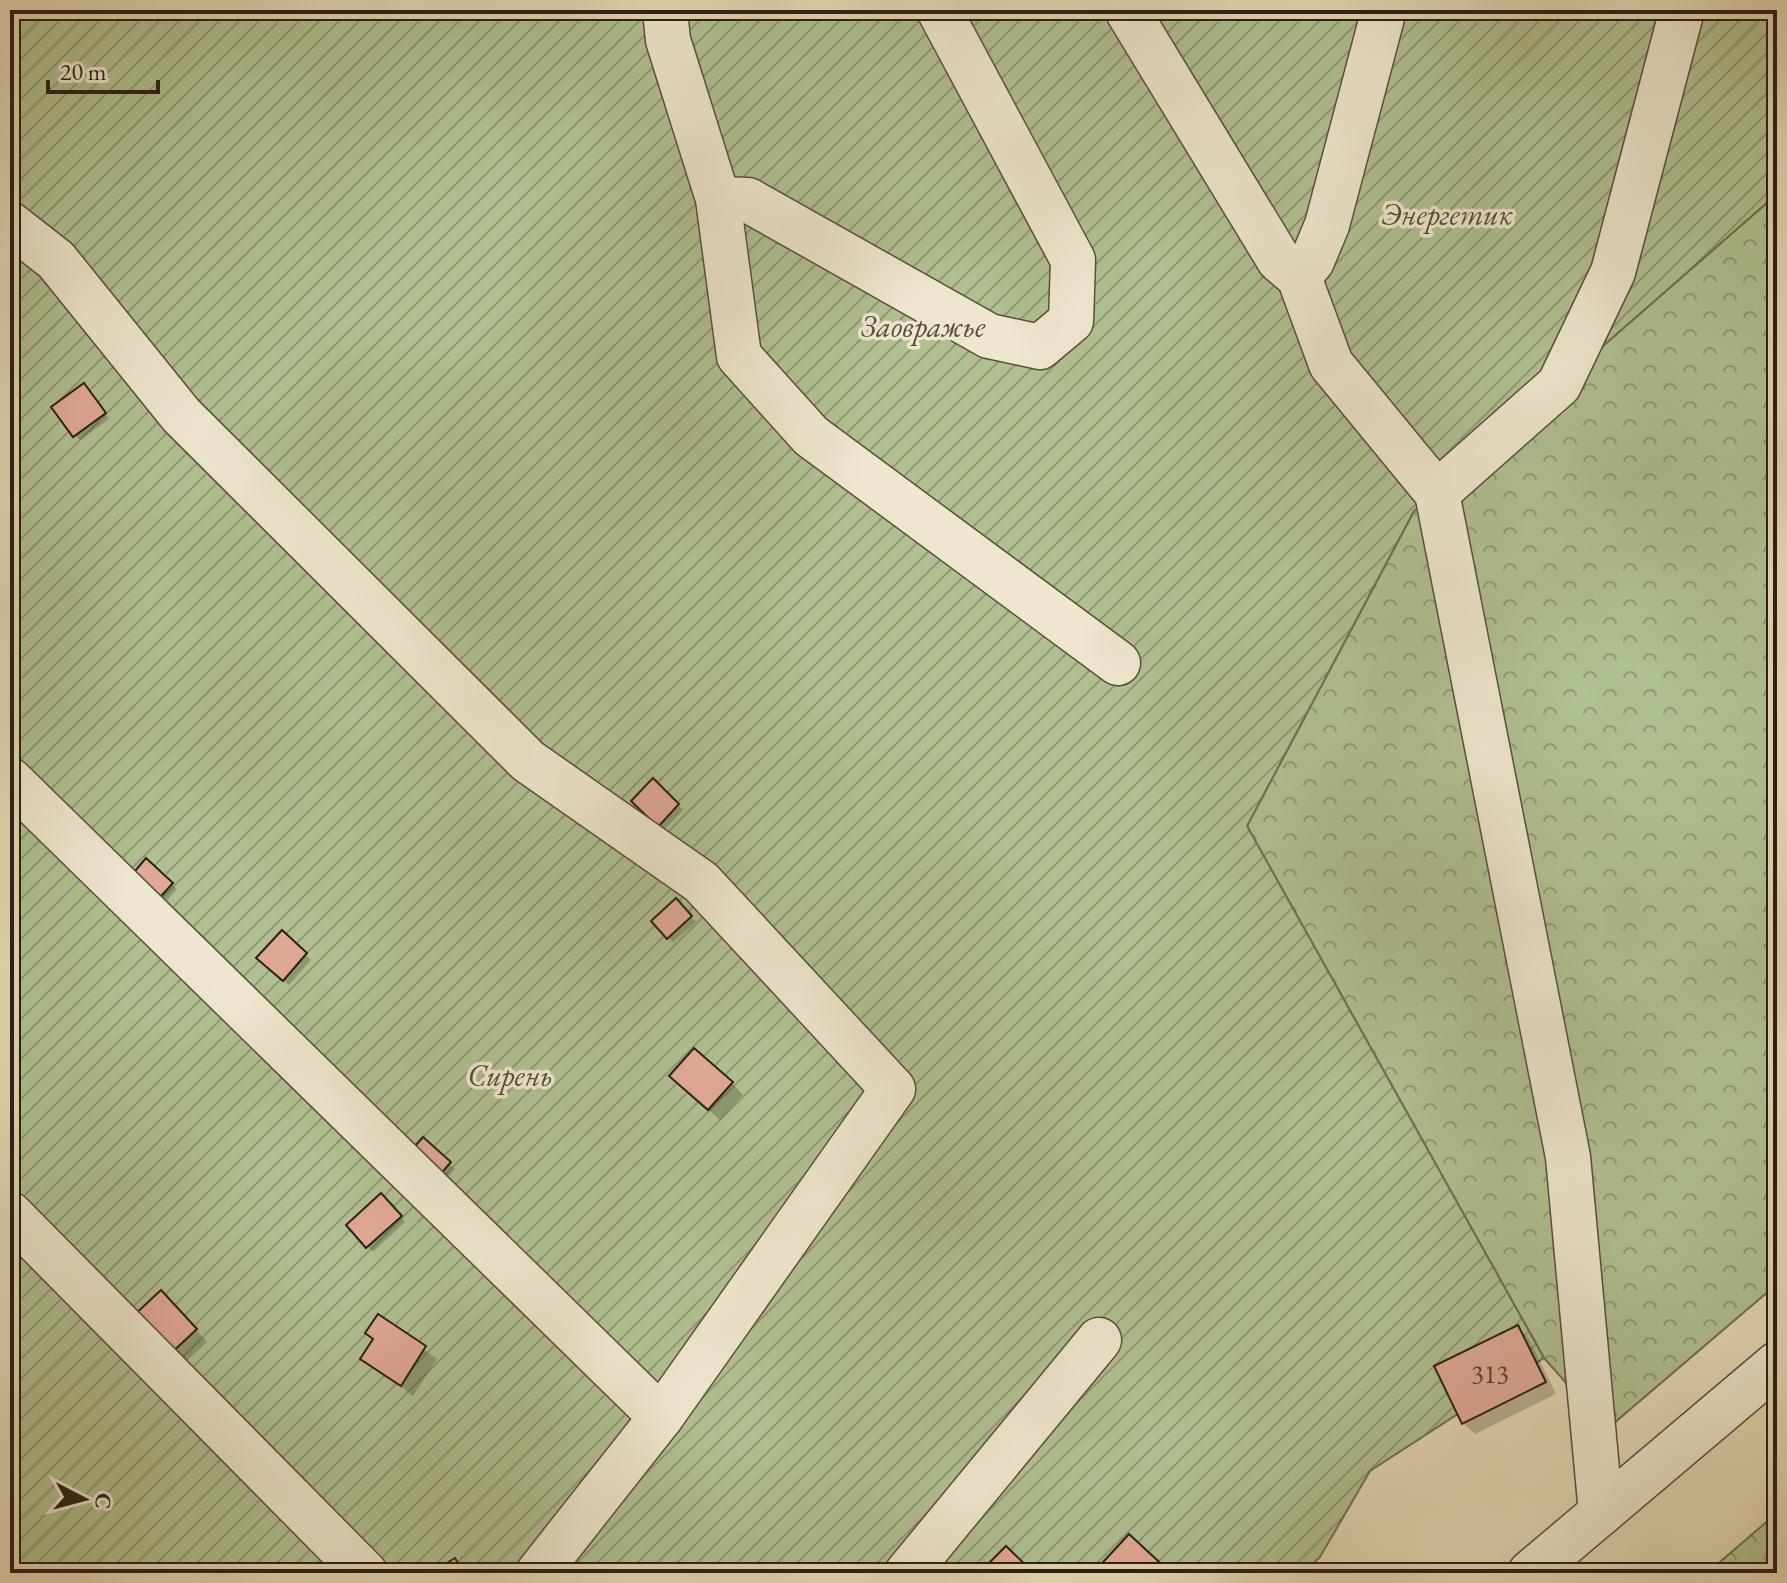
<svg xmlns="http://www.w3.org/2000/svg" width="1787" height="1583" font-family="'EB Garamond',serif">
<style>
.forest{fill:url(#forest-crowns);stroke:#6d7054;stroke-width:2}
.garden{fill:url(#garden-furrows);stroke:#6d7054;stroke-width:2}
.shadow{fill:#0003}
.building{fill:#e0a997;stroke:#2a1f18;stroke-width:2}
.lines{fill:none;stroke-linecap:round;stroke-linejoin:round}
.minor-casing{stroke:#594d3f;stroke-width:47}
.minor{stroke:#eee6ce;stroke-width:44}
.labels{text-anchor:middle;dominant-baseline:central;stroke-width:7;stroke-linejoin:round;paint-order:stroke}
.number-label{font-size:26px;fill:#584238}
.park-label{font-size:30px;font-style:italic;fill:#524f3c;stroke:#eee6ce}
</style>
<defs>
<pattern id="forest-crowns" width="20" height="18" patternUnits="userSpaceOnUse" patternTransform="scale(2)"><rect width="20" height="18" fill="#b0c090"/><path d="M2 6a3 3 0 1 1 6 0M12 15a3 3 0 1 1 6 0" fill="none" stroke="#8f9b75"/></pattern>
<pattern id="garden-furrows" width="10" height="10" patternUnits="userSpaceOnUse" patternTransform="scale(2)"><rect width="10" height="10" fill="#b0c090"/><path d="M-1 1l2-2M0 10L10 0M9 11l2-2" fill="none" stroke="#8f9b75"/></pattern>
</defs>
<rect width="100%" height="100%" fill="#e5d8b4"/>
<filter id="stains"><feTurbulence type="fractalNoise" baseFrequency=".0025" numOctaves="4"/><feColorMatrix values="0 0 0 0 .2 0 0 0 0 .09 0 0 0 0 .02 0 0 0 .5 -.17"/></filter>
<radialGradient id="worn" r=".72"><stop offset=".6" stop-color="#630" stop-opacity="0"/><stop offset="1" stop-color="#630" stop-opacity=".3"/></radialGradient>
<g class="forest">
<path d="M1777,194v1090l-170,145 -63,-71 -297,-532 167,-315z"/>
<path d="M1777,1513v60h-70z"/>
</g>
<path class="garden" d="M10,10h1767v184l-363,317 -167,315 297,532 -174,113 -50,86 -16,16h-1294z"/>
<g class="shadow">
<path d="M89,391l20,28 -29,21 -5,-5z"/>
<path d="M653,780l30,30 -19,20 -31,-29z"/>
<path d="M146,861l31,28 -19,22z"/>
<path d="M676,901l20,21 -23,20 -19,-21z"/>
<path d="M282,933l29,27 -22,25 -30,-27z"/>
<path d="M732,1083l11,12 -23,25 -37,-33z"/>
<path d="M423,1139l32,30 -11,12z"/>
<path d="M381,1196l24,26 -32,30 -25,-27z"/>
<path d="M173,1304l34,38 -27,25 -12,-11z"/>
<path d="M378,1317l59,42 -24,37 -50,-38 12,-18z"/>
<path d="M1518,1327l11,12 27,55 -81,40 -12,-11z"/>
</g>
<g class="building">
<path d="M84,383l22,30 -33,24 -22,-30z"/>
<path d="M653,778l26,26 -21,23 -27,-26z"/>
<path d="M146,858l27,25 -22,24 -27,-23z"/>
<path d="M676,898l16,18 -25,23 -16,-18z"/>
<path d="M282,930l25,23 -24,28 -27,-23z"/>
<path d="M694,1048l39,34 -25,28 -39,-34z"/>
<path d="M423,1137l28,25 -13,15 -28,-25z"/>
<path d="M381,1193l21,23 -36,32 -20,-23z"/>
<path d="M161,1290l36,39 -30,28 -36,-39z"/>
<path d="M378,1314l48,32 -25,40 -41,-27 13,-20 -8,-6z"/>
<path d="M1518,1325l28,57 -84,42 -28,-58z"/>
<path d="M1129,1534l42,39h-78z"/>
<path d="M1006,1546l28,27h-55z"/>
<path d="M455,1558l9,15h-34z"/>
</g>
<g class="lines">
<defs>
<g id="minor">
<path d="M665,10l3,30 50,159 21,157 72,80 307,227"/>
<path d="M1127,10l152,250 20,17 32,87 106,129 131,664 33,356"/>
<path d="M718,199l30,1 241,136 51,11 31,-26 2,-61 -134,-250"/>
<path d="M10,224l46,36 125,155 347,346 173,121 192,207 -232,328 -123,156"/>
<path d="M1299,277l13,-16 15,-36 57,-215"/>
<path d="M1437,493l122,-108 54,-113 69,-262"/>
<path d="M10,780l651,637"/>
<path d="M10,1214l355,359"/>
<path d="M907,1573l192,-233"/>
<path d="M1530,1573l247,-209"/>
</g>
</defs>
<use href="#minor" class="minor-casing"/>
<use href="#minor" class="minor"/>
</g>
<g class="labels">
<g class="number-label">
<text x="1490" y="1374">313</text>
</g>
<g class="park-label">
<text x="1447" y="214">Энергетик</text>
<text x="923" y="326">Заовражье</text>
<text x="510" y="1075">Сирень</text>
</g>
</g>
<rect width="1787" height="1583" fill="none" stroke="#e5d8b4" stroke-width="40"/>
<rect x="12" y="12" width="1763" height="1559" fill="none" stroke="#2a1f18" stroke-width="4"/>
<rect x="20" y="20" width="1747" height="1543" fill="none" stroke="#2a1f18" stroke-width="2"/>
<g transform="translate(84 1499) rotate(96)" stroke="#eee6ce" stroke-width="6" paint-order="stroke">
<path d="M0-6L14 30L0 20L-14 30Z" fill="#2a1f18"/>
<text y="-12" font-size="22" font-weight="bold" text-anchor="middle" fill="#2a1f18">С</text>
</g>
<path d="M48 80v12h110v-12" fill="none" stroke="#2a1f18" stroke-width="4"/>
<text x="60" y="80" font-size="24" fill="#2a1f18" stroke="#eee6ce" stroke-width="6" paint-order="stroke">20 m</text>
<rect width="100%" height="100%" filter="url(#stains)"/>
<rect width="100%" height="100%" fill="url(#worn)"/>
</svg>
